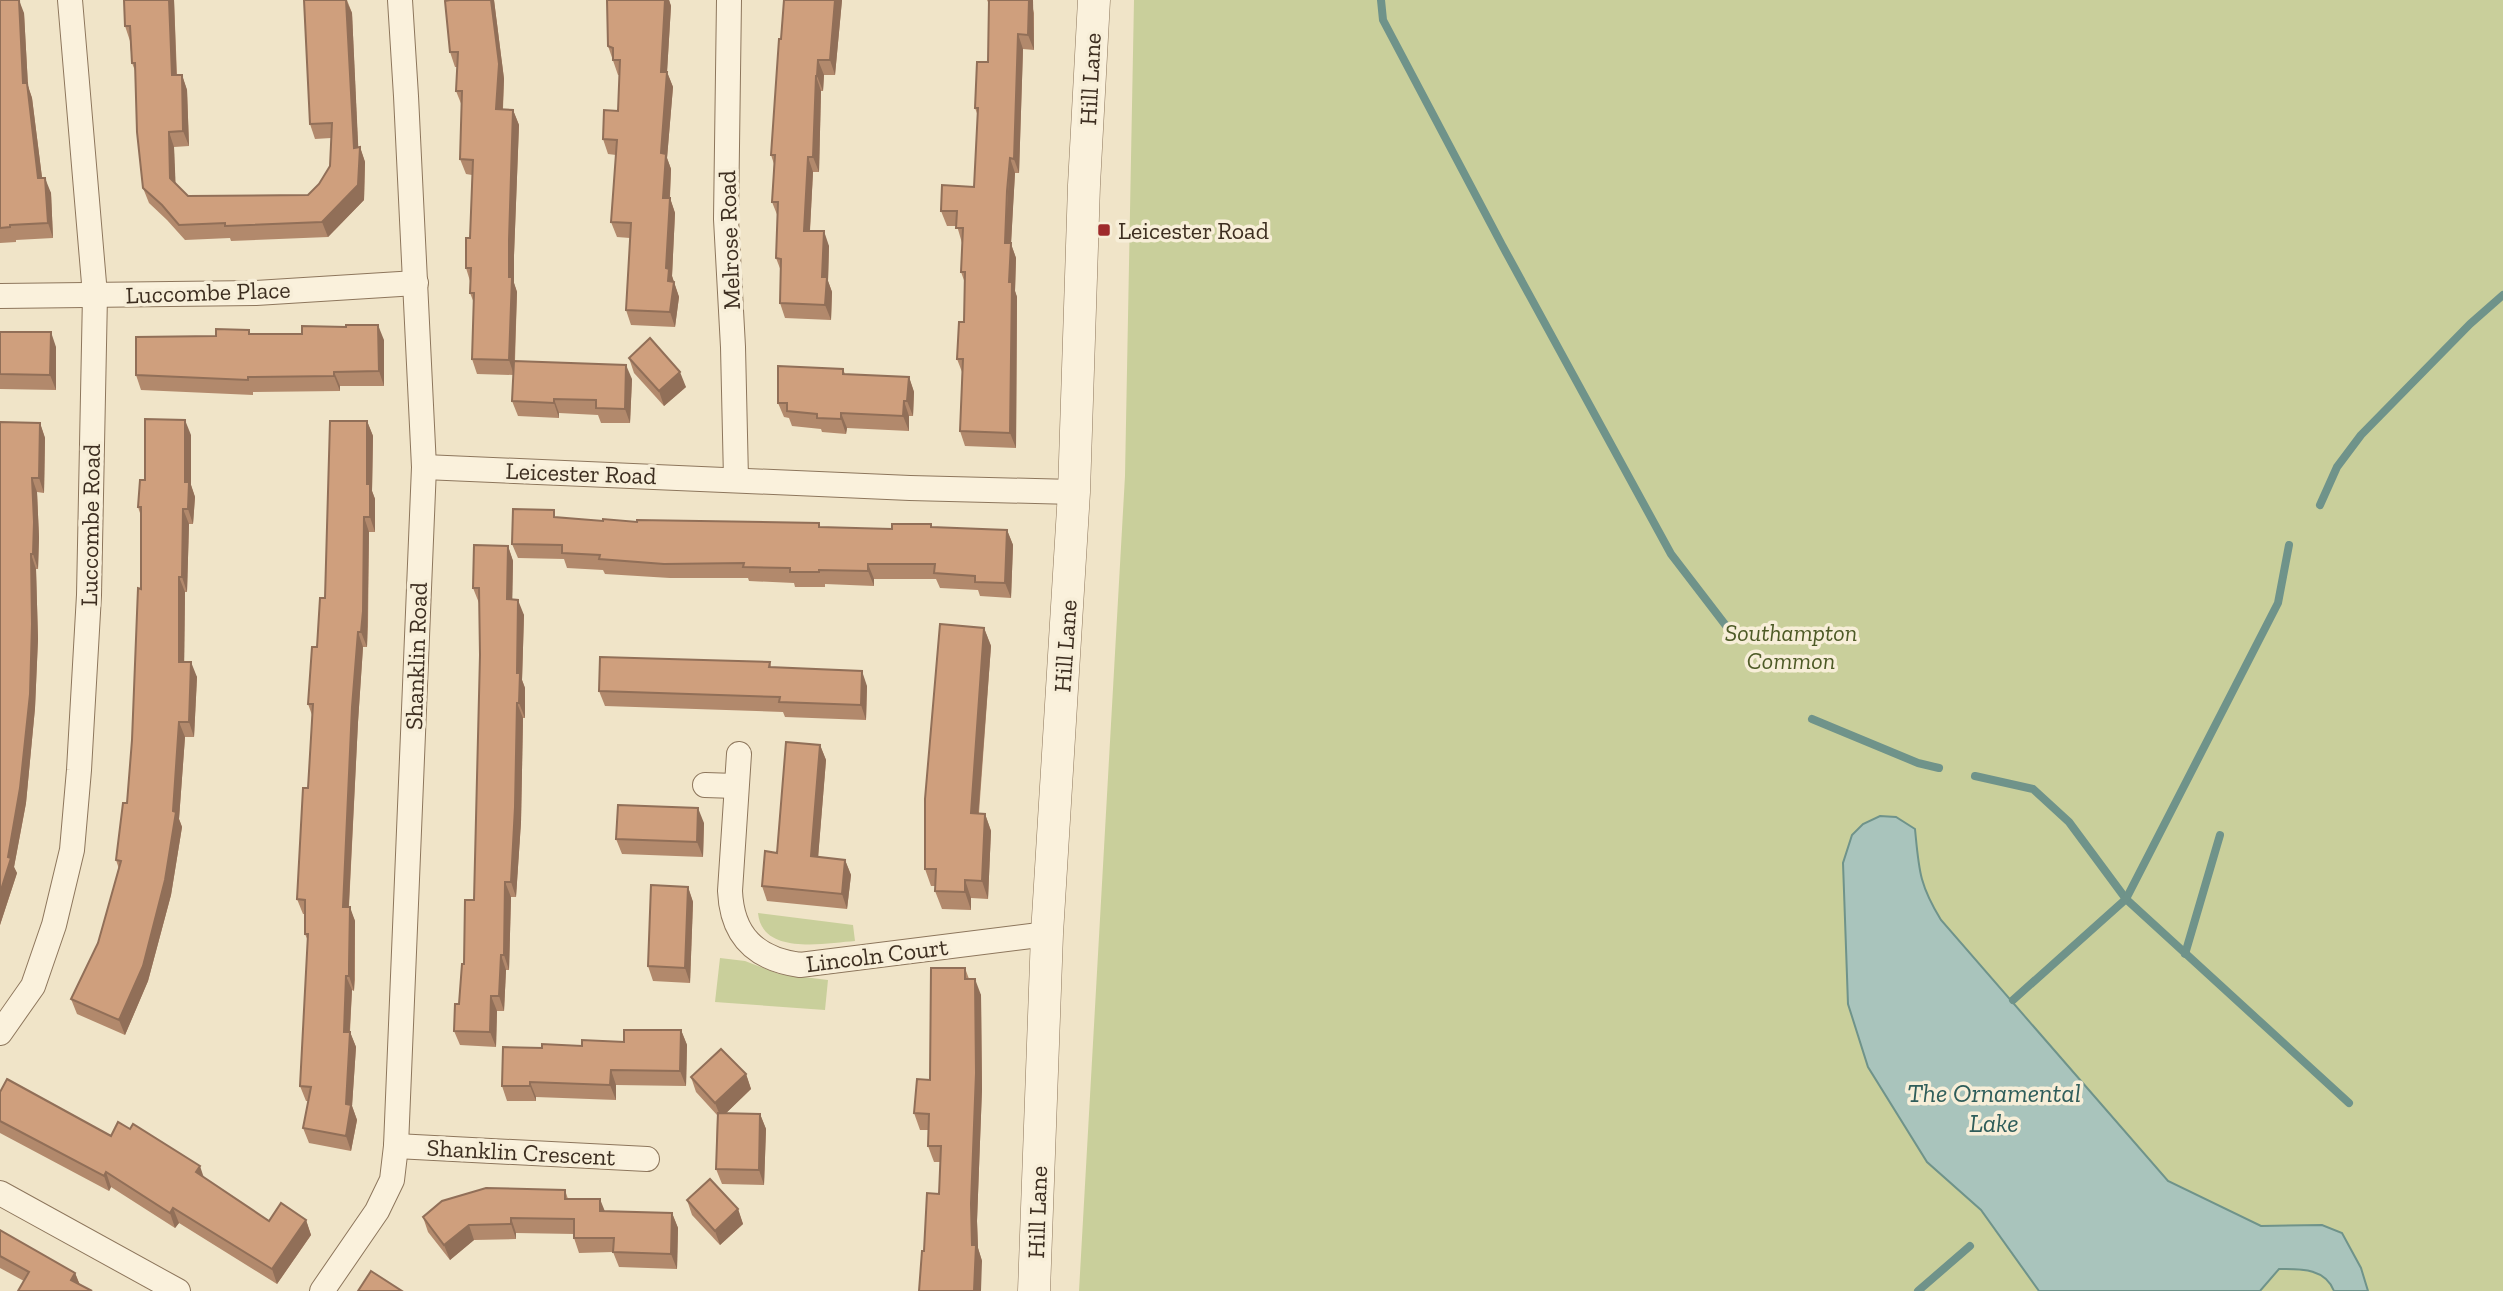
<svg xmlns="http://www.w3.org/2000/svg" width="2503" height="1291" font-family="'Zilla Slab',serif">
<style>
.green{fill:#c9cf9b}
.water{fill:#a9c4bc;stroke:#6f938a;stroke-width:2}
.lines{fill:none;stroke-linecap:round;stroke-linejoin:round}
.stream{stroke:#6f938a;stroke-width:8}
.minor-casing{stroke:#8d765c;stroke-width:26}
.tertiary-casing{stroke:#8d765c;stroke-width:33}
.minor{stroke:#faf1dc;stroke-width:24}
.tertiary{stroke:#faf1dc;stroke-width:32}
.wall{fill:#b2896c}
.shaded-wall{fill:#916f58}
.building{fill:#cf9f7d;stroke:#916f58;stroke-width:2}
.poi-dot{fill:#9e2a2b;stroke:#f7eed8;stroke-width:2.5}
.labels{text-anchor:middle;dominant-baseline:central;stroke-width:7;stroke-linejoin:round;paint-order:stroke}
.street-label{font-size:24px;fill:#3d2e20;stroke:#f7eed8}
.poi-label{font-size:24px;fill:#3d2e20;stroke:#f7eed8;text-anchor:start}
.park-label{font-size:24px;font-style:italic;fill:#4d5a26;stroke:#f7eed8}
.water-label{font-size:26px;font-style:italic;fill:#2f5d5a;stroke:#f7eed8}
</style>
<rect width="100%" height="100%" fill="#f0e4c8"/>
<g class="green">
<path d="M1134,0h1369v1291h-1424l46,-815z"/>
<path d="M758,913l95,12 2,16c-29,2 -93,15 -97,-28z"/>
<path d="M720,958l25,3 34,13 49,6 -3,30 -110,-8z"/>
</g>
<path class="water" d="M1880,816l16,1 19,12c4,41 4,55 26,91l227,261 93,45 61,-1 20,8 19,35 7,23h-34c-9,-23 -33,-22 -55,-22l-19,22h-221l-58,-81 -54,-48 -59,-95 -20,-63 -5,-141 9,-28 11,-11z"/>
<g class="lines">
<g class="stream">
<path d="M1381,0l2,20 119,225 169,309 56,73"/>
<path d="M2320,505l17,-38 24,-32 109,-111 33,-29"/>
<path d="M1812,719l106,44 21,5"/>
<path d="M1975,776l58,13 36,33 57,77 223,204"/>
<path d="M2185,954l35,-119"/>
<path d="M2013,1000l113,-101 152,-296 11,-58"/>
<path d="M1918,1291l52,-45"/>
</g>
<defs>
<g id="minor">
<path d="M729,0l-3,219 7,128 3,132"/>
<path d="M0,296l256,-3 160,-10"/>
<path d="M424,467l486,21 164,4"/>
<path d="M739,754l-9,137c2,45 26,68 70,74l247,-31"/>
<path d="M705,785l31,1"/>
<path d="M0,1033l33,-47 21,-61 18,-75 7,-80 10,-175 6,-300 -25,-295"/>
<path d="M396,1146l251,13"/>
<path d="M0,1193l178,98"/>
<path d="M322,1291l55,-80 15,-31 4,-34 28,-679 -18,-371 -6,-96"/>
</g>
<path id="tertiary" d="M1034,1291l13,-357 27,-442 10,-307 10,-185"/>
</defs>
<use href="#minor" class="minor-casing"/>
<use href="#tertiary" class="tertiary-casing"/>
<use href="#minor" class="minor"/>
<use href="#tertiary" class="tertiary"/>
</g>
<g class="wall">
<path d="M0,0l24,13 4,73 4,12 10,80 9,15 2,45 -37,2v2l-16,1z"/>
<path d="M124,0h50l3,75h5l5,15 2,56 -15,1 1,36 13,13 120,-1 11,-11 11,-18 1,-28 -16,1 -5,-15 -6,-124h43l5,13 6,134h2l5,15 -1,38 -36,37 -97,4 -1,-3 -45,2 -18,-20 -18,-17 -6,-15 -7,-115 -4,-10 -2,-22 -5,-15z"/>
<path d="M450,0h44l10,79 -1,30 10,1 6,15 -5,130v28l3,9 -2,69 117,18 -2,44h-29l-3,-8 -39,-2v5l-41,-2 -6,-15 2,-26 -37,-1 -5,-15 2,-56 -4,-10v-12l-4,-13 4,-30 2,-63 -6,-1 -6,-15 2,-53 -6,-15 1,-24h-2l-5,-15z"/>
<path d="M607,0h62l2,6 -4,66 6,15 -6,71 4,11 -1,29 5,15 -3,63 7,21 -4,30 -44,-2 -5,-15 4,-72 -13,-1 -6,-15 5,-67 -8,-1 -5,-15 15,-28 2,-36h-2l-10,-29z"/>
<path d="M784,0h58l-7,75h-11l-1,16h-2l-2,81h-6l-3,59 19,15 -1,35 4,11 -1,28 -46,-2 -5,-15 1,-32 -5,-13 2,-41 -6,-15 2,-38 -3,-9z"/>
<path d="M987,0h46v9l1,4v37l-11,-1 -4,124h-4l-2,33 -2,38 5,14 -1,33 2,6 -1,151 -51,-2 -5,-15 2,-59 -5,-13 7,-37 1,-39 -4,-11 1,-29 -5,-17h-10l-6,-15 33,-24 4,-71 -3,-8 13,-46 1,-58z"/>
<path d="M0,332l56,15v43l-56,-1z"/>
<path d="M250,334l134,6v46h-44v5l-87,1v3l-112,-5 -5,-15 80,-39z"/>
<path d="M629,358l57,29 -22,19 -30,-33z"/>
<path d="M843,369l2,5 64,3 5,15 -1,24h-4v15l-62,-3 -1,6 -24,-2 -1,-3 -29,-3 -3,-8 -5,-1 -6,-14z"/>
<path d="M367,421l6,15 -1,55 3,8v33h-6l-1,94 -1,21h-4l-5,75 -9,185 6,14v59l-1,11 -2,-1 -2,42 6,15 -4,59 5,14 -6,31 -42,-8 -6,-15 5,-27h-2l-6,-15 8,-145 -3,-7v-20h-2l-6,-15 11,-111 4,-73 -4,-11 17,-106z"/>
<path d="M0,422l40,1 5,15 -1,55 -7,-1 2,45 -1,32h-2l2,70 -3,69 -9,95 -12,64 3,6 -17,52z"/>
<path d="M191,435v50l4,12 -2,27h-4l-2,68h-2l-1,70 13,15 -3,60h-9l-6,82 3,8 -11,68 -23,86 -23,54 -48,-21 -6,-15 27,-56 21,-74 -3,-9 11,-57 5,-63 9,-151v-73l-3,-9 7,-27z"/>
<path d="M557,518l46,3 289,8 39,-5 1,3 75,3 6,15 -2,53 -31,-2 -2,-6 -38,-2 -4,-9h-62v7l-49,-2v3h-30l-1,-4 -45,-2 -1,-3h-78l-65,-4 -2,-4 -36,-2 -3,-9 -46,-1 -6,-14z"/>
<path d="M508,546l5,15 -1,39 12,15 -2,65 3,8v30h-2l-2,104 -5,75h-5l-2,73h-3l-2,41h-7l-1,36 -36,-2 -6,-14 5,-27 5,-40 10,-64 6,-245 -1,-52 -6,-15z"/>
<path d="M984,628l7,18 -12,167 6,1 6,17 -3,68 -17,-1v12l-29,-1 -7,-18v-5h-4l-6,-17z"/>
<path d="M770,662l1,5 96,19 -1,34 -81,-3 -2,-5 -178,-6 -6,-15z"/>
<path d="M820,745l6,15 -8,97 27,3 6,15 -4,34 -80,-8 -5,-15 15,-33z"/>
<path d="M704,823l-1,34 -81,-3 -6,-15z"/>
<path d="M688,887l5,15 -3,81 -37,-2 -5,-15z"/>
<path d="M965,968l4,11 12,16 1,94 -5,132 1,27 4,13 -58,-10 15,-57 1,-32h-6l-6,-16 1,-16h-9l-6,-17 16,-33z"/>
<path d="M681,1030l6,15 -1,41 -70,-1v15l-80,-3v4h-29l-5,-15 40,-38 82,-6z"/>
<path d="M746,1074l5,15 -25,24 34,1 6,15 -2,56 -42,-1 -6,-15 1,-54 -21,-23 -5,-15z"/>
<path d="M0,1092l111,44 93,42 65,43 37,-1 5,15 -34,49 -98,-61 -4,5 -64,-41 -2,4 -109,-58z"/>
<path d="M565,1190l3,9 37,12 67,2 6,15 -1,41 -58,-2 -6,-15 -34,1 -5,-15v-4l-58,-1v6l-42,1 -24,20 -22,-28 -5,-15z"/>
<path d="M687,1200l51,9 5,15 -23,21 -28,-30z"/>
<path d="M0,1230l75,43 5,12 -56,-4 -24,-13z"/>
</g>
<g class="shaded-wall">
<path d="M19,0l5,13 4,73 4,12 12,95 -6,-15 -15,-95z"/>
<path d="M169,0h5l3,90 -5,-15z"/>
<path d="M346,0l6,13 7,150 -5,-15z"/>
<path d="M491,0h3l10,79 -2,45 -6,-15z"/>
<path d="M663,0h6l2,6 -4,66 6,15 -6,71 4,11 -2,44 -6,-15 -2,-45v-81z"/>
<path d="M835,0h7l-7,75 -5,-15z"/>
<path d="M1028,0h5l1,50 -6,-15z"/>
<path d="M1018,34l5,15 -4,124 -5,-14z"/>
<path d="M818,60l6,15 -1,16 -6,-15z"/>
<path d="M182,75l5,15 2,56 -6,-15z"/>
<path d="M816,76l5,15 -2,81 -6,-15z"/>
<path d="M513,110l6,15 -5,130v28l3,9 -3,83 -5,-15v-120z"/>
<path d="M169,132l5,15 2,46 -6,-15z"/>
<path d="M360,147l5,15 -1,38 -36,37 -6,-15z"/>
<path d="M808,157l5,15 -4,74 -5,-15z"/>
<path d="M1010,158l5,15 -4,71 5,14 -1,33 2,6 -1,151 -6,-15 -5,-190z"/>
<path d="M45,178l6,15 2,45 -5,-15z"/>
<path d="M670,198l5,15 -3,63 7,21 -4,30 -5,-15 -2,-31 -2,-13z"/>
<path d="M824,231l5,15 -1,35 4,11 -1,28 -6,-15 -3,-28z"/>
<path d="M378,325l6,15v46l-5,-15z"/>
<path d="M51,332l5,15v43l-6,-15z"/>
<path d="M626,365l6,14 -2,44 -5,-14z"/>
<path d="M334,372l6,14v5l-6,-15z"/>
<path d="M680,372l6,15 -22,19 -5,-15z"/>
<path d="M909,377l5,15 -1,24 -6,-15z"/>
<path d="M554,399l5,14v5l-5,-15z"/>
<path d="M904,401l5,15v15l-6,-15z"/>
<path d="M841,413l6,15 -1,6 -5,-15z"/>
<path d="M185,420l6,15v50l4,12 -2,27 -5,-15 -3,-27z"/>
<path d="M367,421l6,15 -1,55 3,8v33l-5,-15 -3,-33z"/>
<path d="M40,423l5,15 -1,55 -5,-15z"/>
<path d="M32,478l5,14 2,45 -1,32 -5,-15z"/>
<path d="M183,509l6,15 -2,68 -5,-15z"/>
<path d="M364,517l5,15 -2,115 -6,-15z"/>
<path d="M1007,530l6,15 -2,53 -6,-15z"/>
<path d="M508,546l5,15 -1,53 -5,-15z"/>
<path d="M31,554l5,15 2,70 -3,69 -9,95 -12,64 3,6 -17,52v-32z"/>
<path d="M868,564l6,15v7l-6,-15z"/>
<path d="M179,577l6,15 -1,84 -5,-14z"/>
<path d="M518,600l6,15 -2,65 3,8v30l-6,-15 -2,-30z"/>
<path d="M984,628l7,18 -14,185 -6,-18z"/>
<path d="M358,632l5,15 -5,75 -10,199 -5,-14 9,-200z"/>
<path d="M191,662l6,15 -3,60 -5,-15z"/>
<path d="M862,671l5,15 -1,34 -5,-15z"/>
<path d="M517,703l6,15 -2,104 -5,75 -5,-15z"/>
<path d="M179,722l6,15 -6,82 3,8 -11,68 -23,86 -23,54 -6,-15 54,-209z"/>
<path d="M820,745l6,15 -9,111 -6,-15z"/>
<path d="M698,808l6,15 -1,34 -6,-15z"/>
<path d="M985,814l6,17 -3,68 -6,-18z"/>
<path d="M845,860l6,15 -4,34 -5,-15z"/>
<path d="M965,880l6,18v12l-6,-18z"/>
<path d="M505,882l6,15 -2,73 -5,-15z"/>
<path d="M688,887l5,15 -3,81 -5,-15z"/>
<path d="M350,907l5,14 -1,70 -5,-15z"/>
<path d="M501,955l5,15 -2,41 -5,-15z"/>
<path d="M346,976l6,14 -3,52 1,-10 6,15 -4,59 5,14 -6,31 -5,-15 -2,-104z"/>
<path d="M975,979l6,16 1,94 -5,132 1,27 4,13 -1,30h-7l-2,-46 -1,-41z"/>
<path d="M491,996l6,15 -1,36 -6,-15z"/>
<path d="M681,1030l6,15 -1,41 -6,-15z"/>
<path d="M611,1070l5,15v15l-6,-15z"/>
<path d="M746,1074l5,15 -30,29 -6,-15z"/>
<path d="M530,1082l6,15v4l-6,-15z"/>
<path d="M760,1114l6,15 -2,56 -5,-15z"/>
<path d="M200,1166l5,15 -9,-9z"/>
<path d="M106,1172l5,15 -2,4 -5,-15z"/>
<path d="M600,1199l6,15 -6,-3z"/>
<path d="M173,1208l6,15 -4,5 -5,-15z"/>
<path d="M738,1209l5,15 -23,21 -5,-14z"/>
<path d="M672,1213l6,15 -1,41 -6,-15z"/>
<path d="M511,1218l5,15v6l-5,-15z"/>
<path d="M306,1220l5,15 -34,49 -5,-15z"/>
<path d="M469,1225l5,15 -24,20 -6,-15z"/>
<path d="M75,1273l6,15 -10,-8z"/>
</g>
<g class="building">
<path d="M0,0h19l4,83h4l11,95h7l3,45 -38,2v2l-10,1z"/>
<path d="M124,0h45l3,75h10l1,56 -14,1 1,46 18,18 120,-1 11,-11 11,-18 2,-43 -22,1 -6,-124h42l8,148 6,-1 -2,38 -36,37 -97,4v-3l-46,2 -17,-20 -19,-17 -6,-56 -2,-69h-3l-2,-37h-5z"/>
<path d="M450,0h41l8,64 -3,45 17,1 -4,130v37h3l-3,83 -37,-1 2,-66h-4l1,-25h-5v-30h4l3,-78 -13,-1 2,-68h-6l2,-39h-8l-5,-51z"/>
<path d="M607,0h58l-4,72h6l-6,81 5,1 -3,44h7l-4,70 3,1 -1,12 6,1 -4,30 -44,-2 5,-87 -20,-1 6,-82 -14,-1 1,-29 14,1 2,-51h-7v-12l-5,-2z"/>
<path d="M784,0h51l-5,60h-12l-1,16h-1l-3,81h-5l-4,74h20l-2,46h5l-2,28 -45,-2 1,-44 -5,-1 2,-56h-6l3,-47h-4l8,-116h2z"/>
<path d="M989,0h40l-1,35 -10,-1 -4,125 -4,-1 -3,33 -2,52h6l-2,39h3l-2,151 -50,-2 3,-72h-6l2,-37h5l1,-50h-4l2,-44h-7l1,-17h-16l1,-26 32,2 4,-79h-3l2,-46h11z"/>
<path d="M346,325h32l1,46 -45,1v4l-86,1v3l-112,-5v-38l80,-1v-7l33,1v4h53v-8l44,1z"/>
<path d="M0,332h51l-1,43 -50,-1z"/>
<path d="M650,338l30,34 -21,19 -30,-33z"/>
<path d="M514,361l112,4 -1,44 -29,-1v-8l-42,-1v4l-42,-2z"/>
<path d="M778,366l65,3v5l66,3 -2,24h-3l-1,15 -62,-3v6l-24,-1v-4l-30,-3v-8h-9z"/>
<path d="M145,419l40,1v62h4l-1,27h-5l-1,68h-3v85h12l-2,60h-10l-6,89 3,1 -11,68 -22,86 -24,54 -48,-21 27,-56 23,-82 -5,-1 7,-57h4l5,-63 6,-152 3,1v-82h-3l2,-27h5z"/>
<path d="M330,421h37v63h3v33h-6l-1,94 -2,21h-3l-6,75 -9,200h7l-1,58v11h-3l-2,56h6l-4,72 5,1 -5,31 -43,-8 8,-41 -11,-1 8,-152h-3v-34l-8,-1 6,-111h5l5,-84h-5l4,-57h5l3,-49h5z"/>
<path d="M0,422l40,1 -1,55h-7l2,44 -1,32h-2l1,70 -2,70 -10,94 -12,69 3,1 -11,35z"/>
<path d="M513,509l41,1v7l49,4v-2l34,3v-2l182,3v4l73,2v-5h39v3l76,3 -2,53 -30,-1v-6l-41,-3 1,-9h-67v7l-49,-1v2h-29v-4l-47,-1 1,-4 -80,1 -65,-5 1,-4 -38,-2v-8l-50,-1z"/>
<path d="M474,545l34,1 -1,53 11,1 -1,73h3l-1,30h-2l-2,104 -4,75h-6l-1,73h-3l-2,41h-8l-1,36 -36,-1 1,-27h4l3,-40h2l1,-64h9l6,-245 -1,-67h-6z"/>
<path d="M940,624l44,4 -13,185 14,1 -3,67 -17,-1v12l-30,-1 1,-22h-11v-70z"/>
<path d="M600,657l170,5 -1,5 93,4 -1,34 -82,-3 1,-5 -181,-6z"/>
<path d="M786,742l34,3 -9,111 34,4 -3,34 -80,-8 3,-35 12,2z"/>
<path d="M618,805l80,3 -1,34 -81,-3z"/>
<path d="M651,885l37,2 -3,81 -37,-2z"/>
<path d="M931,968h34v11h10l1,94 -5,131 1,41h4l-2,46h-55l3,-40h2l3,-58 12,1 2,-48h-13l1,-32 -15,-1 3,-34 13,1z"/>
<path d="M624,1030h57l-1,41 -69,-1 -1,15 -80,-3v4h-28l1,-39 39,1v-4l40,2v-6l42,2z"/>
<path d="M721,1049l25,25 -31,29 -24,-26z"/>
<path d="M7,1079l104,57 7,-14 12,7 3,-5 67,42 -4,6 73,49 12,-18 25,17 -34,49 -99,-61 -3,5 -64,-41 -2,4 -104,-55v-29z"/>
<path d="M718,1113l42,1 -1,56 -43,-1z"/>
<path d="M710,1179l28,30 -23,22 -28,-31z"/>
<path d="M486,1188l79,2v9h35v12l72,2 -1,41 -58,-2 1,-14h-40v-19l-63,-1v6l-42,1 -25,20 -21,-28 19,-16z"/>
<path d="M0,1230l75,43 -4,7 21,11h-74l11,-19 -29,-16z"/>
<path d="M371,1271l31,20h-44z"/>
</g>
<rect class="poi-dot" x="1097" y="223" width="14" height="14" rx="3.5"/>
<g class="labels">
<g class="street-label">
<text transform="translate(1090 79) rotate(-87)">Hill Lane</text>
<text transform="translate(729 240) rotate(-92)">Melrose Road</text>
<text transform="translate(208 292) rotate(-2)">Luccombe Place</text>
<text transform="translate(581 473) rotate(2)">Leicester Road</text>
<text transform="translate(90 525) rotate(-89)">Luccombe Road</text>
<text transform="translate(1065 646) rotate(-86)">Hill Lane</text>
<text transform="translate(416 656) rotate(-88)">Shanklin Road</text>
<text transform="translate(877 955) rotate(-7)">Lincoln Court</text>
<text transform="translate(521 1152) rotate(3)">Shanklin Crescent</text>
<text transform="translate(1037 1212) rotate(-88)">Hill Lane</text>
</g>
<g class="poi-label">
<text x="1118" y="230">Leicester Road</text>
</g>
<g class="park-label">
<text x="1791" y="632">Southampton<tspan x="1791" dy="28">Common</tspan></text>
</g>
<g class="water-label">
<text x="1994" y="1093">The Ornamental<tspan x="1994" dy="30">Lake</tspan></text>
</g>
</g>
</svg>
